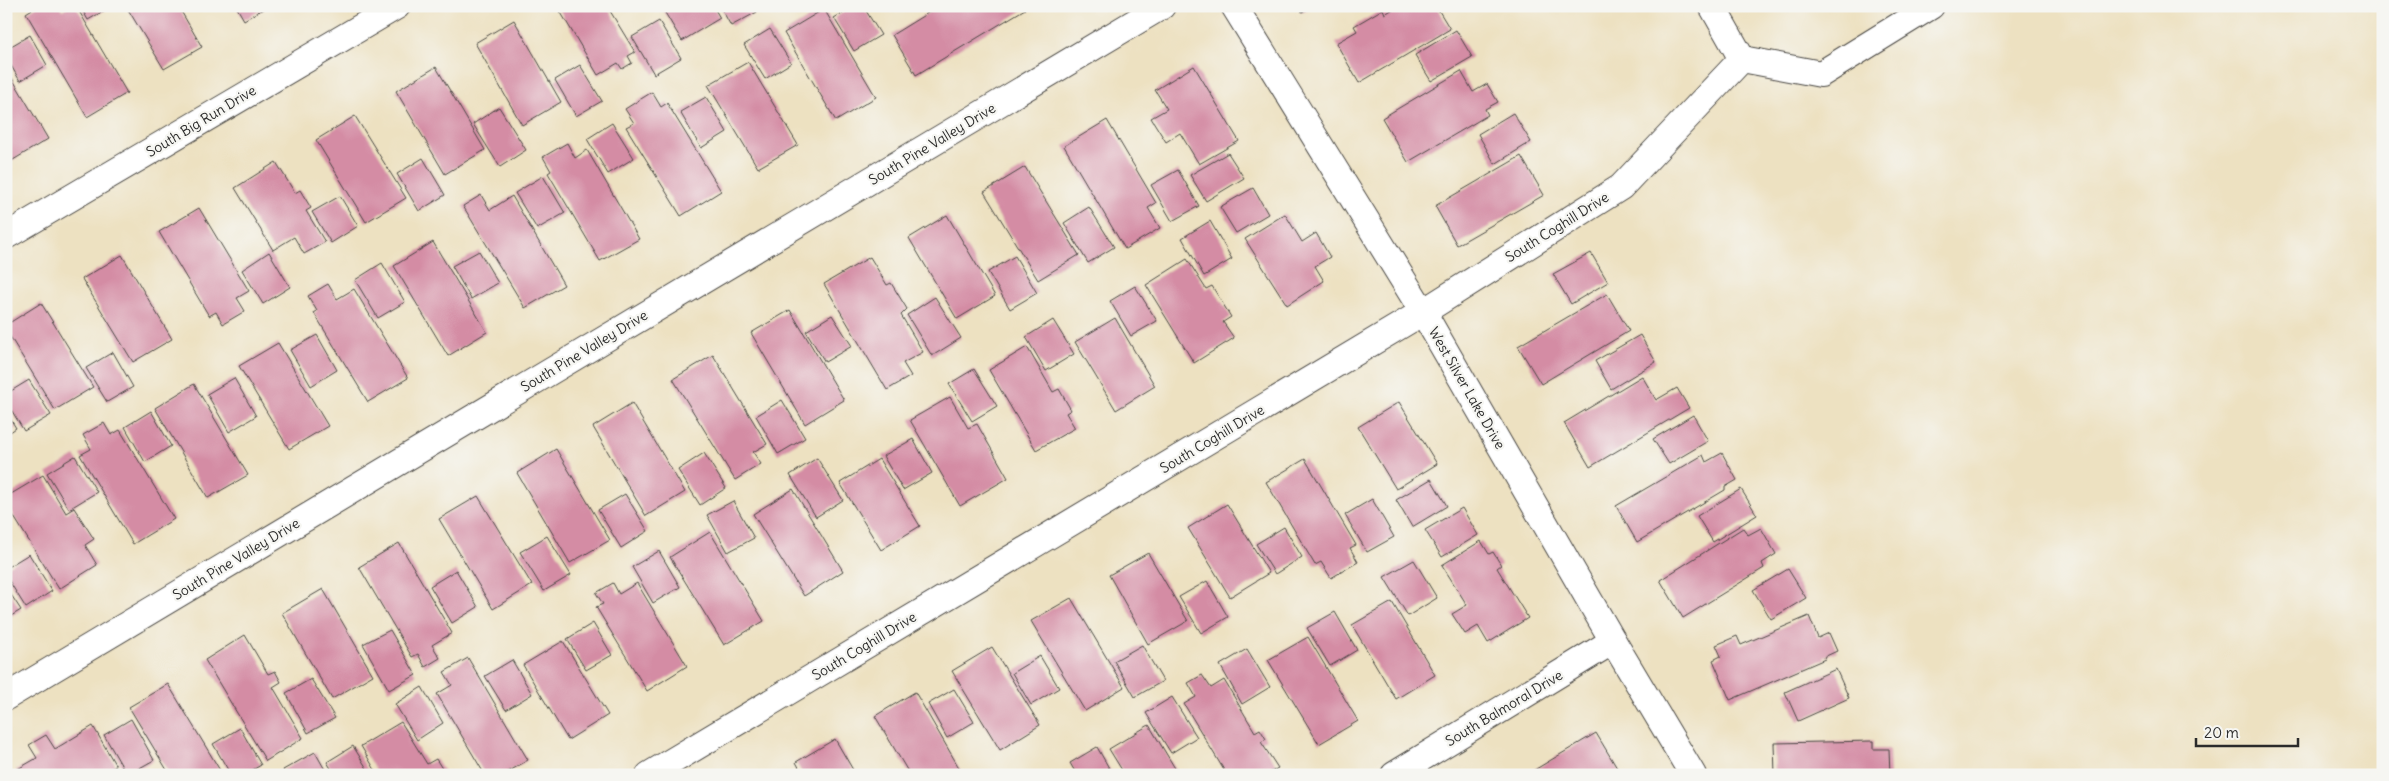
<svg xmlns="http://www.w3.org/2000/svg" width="2389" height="781" font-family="Delius,sans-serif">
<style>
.building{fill:#d48ca4}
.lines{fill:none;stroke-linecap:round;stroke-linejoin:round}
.street-casing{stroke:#484642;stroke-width:28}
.street{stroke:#fff;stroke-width:26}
.labels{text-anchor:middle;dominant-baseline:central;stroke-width:4.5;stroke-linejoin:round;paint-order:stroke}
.street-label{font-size:14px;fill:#2b2b2b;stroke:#f6f6f2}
</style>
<rect width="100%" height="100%" fill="#f6f6f2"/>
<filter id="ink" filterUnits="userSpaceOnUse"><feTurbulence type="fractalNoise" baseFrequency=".02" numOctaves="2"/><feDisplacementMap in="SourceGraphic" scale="10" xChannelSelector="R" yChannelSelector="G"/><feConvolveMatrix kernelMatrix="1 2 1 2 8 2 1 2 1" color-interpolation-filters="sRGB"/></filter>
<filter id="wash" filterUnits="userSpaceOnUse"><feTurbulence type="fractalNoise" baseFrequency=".0096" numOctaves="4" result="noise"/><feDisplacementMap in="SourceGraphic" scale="20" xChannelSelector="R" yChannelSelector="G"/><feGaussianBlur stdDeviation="1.12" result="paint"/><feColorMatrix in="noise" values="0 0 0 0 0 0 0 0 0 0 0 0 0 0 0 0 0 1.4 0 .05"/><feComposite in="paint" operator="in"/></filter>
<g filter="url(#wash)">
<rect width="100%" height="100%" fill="#ede1c1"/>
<g id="blocks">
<g class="building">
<path d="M37,6h23l2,4 7,-4h7l51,87 -40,24 -61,-104z"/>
<path d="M80,6h32l-24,14z"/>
<path d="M126,6h52l24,41 -38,22z"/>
<path d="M236,6h32l-24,14z"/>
<path d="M557,6h50l28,46 -7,4 4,7 -10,6 -4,-6 -20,12z"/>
<path d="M661,6h52l7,12 -38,23z"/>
<path d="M720,6h34l3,6 -26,14z"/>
<path d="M854,6h9l18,29 -27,16 -20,-33z"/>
<path d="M939,6h84l2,3 -109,66 -24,-40z"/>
<path d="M1299,6h14l-11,6z"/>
<path d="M1398,6h38l14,23 -91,54 -23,-40 21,-12 -3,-5 29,-17 2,5z"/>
<path d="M824,9l52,88 -40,24 -52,-88z"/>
<path d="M514,20l47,82 -39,23 -47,-82z"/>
<path d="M659,21l22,37 -27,16 -22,-37z"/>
<path d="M770,29l21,34 -26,16 -21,-34z"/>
<path d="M1456,30l16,27 -41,24 -16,-26z"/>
<path d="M30,35l17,30 -27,16 -14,-24v-8z"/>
<path d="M748,62l50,83 -40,23 -50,-83z"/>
<path d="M580,65l22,36 -26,15 -21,-36z"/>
<path d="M1194,66l45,75 -40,23 -19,-31 -14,9 -15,-24 16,-9 -12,-19z"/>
<path d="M436,67l49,83 -40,24 -49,-83z"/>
<path d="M6,68l42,71 -40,24 -2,-3z"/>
<path d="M1461,71l12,21 14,-8 11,18 -13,7 3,6 -80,47 -26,-44z"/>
<path d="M652,92l9,15 6,-4 54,88 -40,25 -55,-89 8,-4 -9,-14z"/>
<path d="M706,97l21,35 -26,16 -21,-36z"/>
<path d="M499,107l27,43 -26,17 -27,-43z"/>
<path d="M1513,113l18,29 -36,22 -17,-30z"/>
<path d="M355,116l51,82 -40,24 -50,-82z"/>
<path d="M1107,120l49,83 -8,5 12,20 -35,21 -61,-103z"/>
<path d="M612,123l22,35 -26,16 -21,-35z"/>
<path d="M567,143l8,15 12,-8 52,89 -39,22 -52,-88 3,-2 -8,-14z"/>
<path d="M1228,153l16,25 -38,23 -16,-26z"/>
<path d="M1521,156l23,39 -87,50 -22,-39z"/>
<path d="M423,158l22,37 -26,16 -22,-37z"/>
<path d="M276,162l19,31 5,-3 11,18 -5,3 19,31 -21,12 -10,-17 -21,13 -38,-62z"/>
<path d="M1025,167l54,88 -41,25 -54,-88z"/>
<path d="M1178,170l21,36 -27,15 -21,-36z"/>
<path d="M543,176l22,37 -28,16 -22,-36z"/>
<path d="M1253,188l15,26 -32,19 -16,-26z"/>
<path d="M481,195l9,15 22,-14 52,89 -39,23 -62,-102z"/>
<path d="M340,196l18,30 -27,17 -19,-31z"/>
<path d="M1089,207l25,40 -26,16 -24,-40z"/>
<path d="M199,208l50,83 -12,7 8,13 -22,13 -7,-12 -7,4 -50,-84z"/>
<path d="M1285,214l17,28 14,-9 14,24 -15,9 9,15 -37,24 -42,-66z"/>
<path d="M947,215l48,81 -38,23 -48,-81z"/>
<path d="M1210,221l22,38 -28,17 -22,-38z"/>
<path d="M433,242l54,90 -39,24 -54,-90z"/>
<path d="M479,251l19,32 -27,16 -19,-33z"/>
<path d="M269,252l21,35 -27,17 -21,-34z"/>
<path d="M1591,253l17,29 -37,22 -18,-30z"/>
<path d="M122,255l50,84 -39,23 -51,-83z"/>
<path d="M1015,256l22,37 -27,16 -22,-37z"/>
<path d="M870,257l17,28 4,-2 16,26 -6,6 22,37 -20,11 8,13 -24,14 -63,-106z"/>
<path d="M1187,259l19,30 6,-3 19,31 -8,5 11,16 -40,25 -48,-78z"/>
<path d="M382,263l23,39 -27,16 -23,-38z"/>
<path d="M328,284l9,15 17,-10 54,89 -40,24 -54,-89 3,-2 -9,-15z"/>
<path d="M1135,286l22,35 -26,15 -21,-35z"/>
<path d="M1607,294l22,37 -88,53 -23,-38z"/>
<path d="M935,297l26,41 -29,18 -25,-41z"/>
<path d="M41,303l52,84 -38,23 -49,-80v-5z"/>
<path d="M790,310l54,90 -39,24 -54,-91z"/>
<path d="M832,315l20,31 -27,16 -19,-31z"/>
<path d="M1115,318l40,68 -39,24 -41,-68z"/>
<path d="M1053,320l21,34 -28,17 -20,-34z"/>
<path d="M317,335l20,35 -26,16 -21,-36z"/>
<path d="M1640,335l16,27 -45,27 -16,-28z"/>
<path d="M278,343l50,83 -39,23 -50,-83z"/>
<path d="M1027,347l26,45 6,-3 12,21 -5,3 9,15 -39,22 -47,-80z"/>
<path d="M113,352l20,35 -26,15 -21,-34z"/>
<path d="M713,355l54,89 -14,8 8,12 -26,16 -62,-101z"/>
<path d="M974,369l23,37 -25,15 -23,-37z"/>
<path d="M1642,376l14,24 21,-12 12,20 -99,59 -26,-44z"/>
<path d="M234,378l22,38 -27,16 -22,-38z"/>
<path d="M29,380l22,35 -27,16 -18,-30v-7z"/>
<path d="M194,384l54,91 -40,23 -53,-90z"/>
<path d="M950,397l18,31 9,-4 31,54 -48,28 -50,-86z"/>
<path d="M782,400l23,38 -27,16 -22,-38z"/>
<path d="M1399,402l38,62 -41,25 -38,-62z"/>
<path d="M632,403l53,89 -39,24 -53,-89z"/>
<path d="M151,411l20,35 -26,16 -20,-35z"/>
<path d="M6,412l10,16 -10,7z"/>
<path d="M1693,415l15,26 -39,23 -16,-25z"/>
<path d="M104,423l7,12 9,-5 54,89 -41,25 -53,-89 11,-6 -8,-14z"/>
<path d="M913,439l19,34 -29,17 -20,-34z"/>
<path d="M556,449l54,91 -40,23 -53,-90z"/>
<path d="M704,453l22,35 -26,17 -22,-35z"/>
<path d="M1722,453l15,27 -12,7v3l-88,52 -21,-36 87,-51 3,7z"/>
<path d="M75,456l22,36 -28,17 -22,-36z"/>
<path d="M817,458l26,42 -27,17 -26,-42z"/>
<path d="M879,459l41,67 -39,24 -41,-67z"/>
<path d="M1305,459l51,86 -6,3 8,14 -27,16 -10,-16 -6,3 -49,-83z"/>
<path d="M43,475l23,38 8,-5 20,31 -9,6 12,20 -38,24 -53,-85v-7z"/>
<path d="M1431,479l16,27 -35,21 -16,-27z"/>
<path d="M793,489l50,82 -39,25 -51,-82z"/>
<path d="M1741,489l16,26 -44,27 -16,-26z"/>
<path d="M625,494l23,37 -27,17 -23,-38z"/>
<path d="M478,496l54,89 -39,24 -54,-90z"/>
<path d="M1372,499l22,38 -27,15 -22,-37z"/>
<path d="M733,501l21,37 -26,14 -21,-37z"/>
<path d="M1227,504l42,69 -39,24 -42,-69z"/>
<path d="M1462,508l16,27 -36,22 -17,-27z"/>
<path d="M1284,527l18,30 -27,17 -19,-30z"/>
<path d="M1743,528l5,7 13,-7 15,26 -14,9 2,5 -81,50 -23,-38z"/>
<path d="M710,532l54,89 -40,24 -54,-88z"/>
<path d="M547,536l24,39 -27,16 -24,-39z"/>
<path d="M1481,541l8,13 4,-2 8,13 -4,3 31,50 -40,25 -10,-17 -13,8 -13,-20 15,-9 -25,-40z"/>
<path d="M399,543l53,90 -20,12 8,13 -15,9 -7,-13 -6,3 -53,-90z"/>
<path d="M659,551l21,36 -27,16 -21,-36z"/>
<path d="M1148,553l40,68 -40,23 -39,-69z"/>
<path d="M29,554l23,37 -26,17 -20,-32v-8z"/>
<path d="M1414,560l23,38 -29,18 -24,-39z"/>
<path d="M1788,569l18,29 -35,21 -18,-29z"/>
<path d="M456,570l22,37 -26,16 -22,-37z"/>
<path d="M1207,581l21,36 -27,16 -22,-36z"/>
<path d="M613,583l6,11 18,-11 50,83 -40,25 -51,-84 7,-3 -7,-11z"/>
<path d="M6,587l15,23 -15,9z"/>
<path d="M323,589l50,86 -41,24 -50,-86z"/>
<path d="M1071,598l53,89 -39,24 -54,-90z"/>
<path d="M1392,602l43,73 -39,24 -44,-74z"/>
<path d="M1335,612l22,38 -27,16 -23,-38z"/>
<path d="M1809,616l9,22 11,-5 8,18 -13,6 1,2 -95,41 -17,-40 8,-4 -5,-11 21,-9 4,9z"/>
<path d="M593,623l19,32 -26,15 -19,-31z"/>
<path d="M390,630l26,45 -27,15 -26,-46z"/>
<path d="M245,635l23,39 7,-3 6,11 -8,5 30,51 -37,23 -61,-101z"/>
<path d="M1308,637l50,84 -39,23 -51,-84z"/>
<path d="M563,641l45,74 -40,25 -45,-75z"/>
<path d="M1142,645l21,36 -28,16 -21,-36z"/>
<path d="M992,647l48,78 -40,25 -48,-79z"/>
<path d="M1247,649l23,38 -28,17 -22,-39z"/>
<path d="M1040,656l19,32 -28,17 -19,-32z"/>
<path d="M468,658l60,102 -25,15h-18l-48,-81 15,-9 -8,-13z"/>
<path d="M512,660l20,34 -26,16 -21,-34z"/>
<path d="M1836,669l13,29 -51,23 -13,-29z"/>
<path d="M1202,675l9,13 13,-8 31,52 5,-3 6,10 -5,3 17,26 -12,7h-39l-43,-71 12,-7 -8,-14z"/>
<path d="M311,679l24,39 -27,15 -22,-40z"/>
<path d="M168,684l53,88 -5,3h-46l-41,-68z"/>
<path d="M422,687l21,36 -26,17 -22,-36z"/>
<path d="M954,689l20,33 -27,16 -19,-34z"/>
<path d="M915,692l46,79 -7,4h-44l-35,-59z"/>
<path d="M1172,697l25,40 -26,16 -25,-40z"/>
<path d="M131,719l23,41 -27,15 -23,-40z"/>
<path d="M401,722l26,42 9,-5 10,16h-68l-17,-29z"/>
<path d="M1149,725l30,50h-54l-16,-26z"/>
<path d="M93,726l23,40 -15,9h-82l-3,-5 21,-12 -8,-13 17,-10 9,14z"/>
<path d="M240,728l21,37 -17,10h-13l-18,-31z"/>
<path d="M1596,733l24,40 -4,2h-90z"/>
<path d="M835,739l21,36h-53l-7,-13z"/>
<path d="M1873,741v8h16l1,26h-115l-1,-32z"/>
<path d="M353,746l18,29h-36l-8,-13z"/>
<path d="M1097,747l16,28h-36l-7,-12z"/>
<path d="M315,752l13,23h-42l-3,-5z"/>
</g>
</g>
</g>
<g filter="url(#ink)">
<use href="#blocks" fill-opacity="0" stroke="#484642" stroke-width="1"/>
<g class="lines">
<defs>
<g id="street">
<path d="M1234,6l189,306 190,329 80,134"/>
<path d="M1712,6l30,53"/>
<path d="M1742,59l79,15 110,-68"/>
<path d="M6,236l391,-230"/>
<path d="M6,697l1156,-691"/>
<path d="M649,775l774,-463 198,-125 121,-128"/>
<path d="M1394,775l219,-134"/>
</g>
</defs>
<use href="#street" class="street-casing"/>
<use href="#street" class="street"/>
</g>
</g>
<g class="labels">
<g class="street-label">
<text transform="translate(201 121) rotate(-31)">South Big Run Drive</text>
<text transform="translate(932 144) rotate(-31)">South Pine Valley Drive</text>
<text transform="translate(1557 227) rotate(-32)">South Coghill Drive</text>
<text transform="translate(584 351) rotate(-31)">South Pine Valley Drive</text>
<text transform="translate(1467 388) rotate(60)">West Silver Lake Drive</text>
<text transform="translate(1212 439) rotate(-31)">South Coghill Drive</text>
<text transform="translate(236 559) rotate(-31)">South Pine Valley Drive</text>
<text transform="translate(864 646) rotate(-31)">South Coghill Drive</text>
<text transform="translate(1504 708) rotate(-31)">South Balmoral Drive</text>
</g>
</g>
<rect width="2389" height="781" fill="none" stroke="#f6f6f2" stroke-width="25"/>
<path d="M2196 738v8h102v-8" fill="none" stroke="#2b2b2b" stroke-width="2.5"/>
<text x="2204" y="738" font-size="15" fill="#2b2b2b" stroke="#f6f6f2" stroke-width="4" paint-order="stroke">20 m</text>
</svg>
